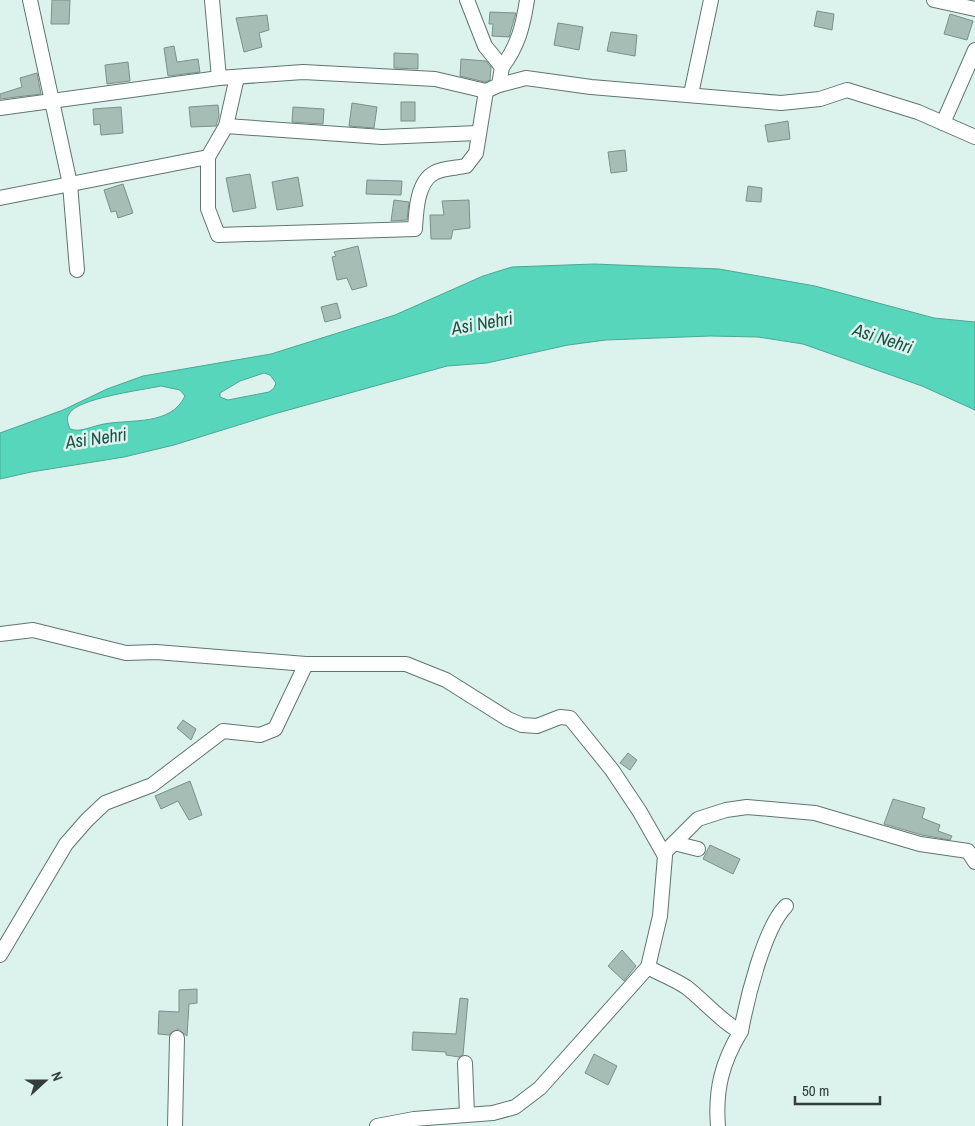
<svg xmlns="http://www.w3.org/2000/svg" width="975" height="1126" font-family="'Archivo Narrow',sans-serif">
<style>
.water{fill:#57d6bc;stroke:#4ca895;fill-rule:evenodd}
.building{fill:#a6bdb6;stroke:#7b908b}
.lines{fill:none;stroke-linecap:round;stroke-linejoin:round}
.street-casing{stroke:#60756f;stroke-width:16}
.street{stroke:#fff;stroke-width:14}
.labels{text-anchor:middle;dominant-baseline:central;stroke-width:5;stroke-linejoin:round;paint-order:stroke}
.water-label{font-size:18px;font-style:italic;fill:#1a5045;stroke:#dbf3ec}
</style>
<rect width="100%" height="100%" fill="#dbf3ec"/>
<path class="water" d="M594,264l125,5 96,17 119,32 41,4v88l-53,-24 -119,-42 -45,-7 -48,-1 -104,4 -38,5 -81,18 -40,3 -173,48 -100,31 -50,12 -93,15 -31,7v-46l63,-23 44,-21 36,-13 128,-22 124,-39 88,-39 29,-9zM264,373l6,2 6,8 -2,5 -5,4 -41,8 -8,-3v-4l20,-12zM161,386l19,4 5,6c-14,30 -54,23 -81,28 -12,2 -24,9 -34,5 -2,-5 -4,-11 -1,-15 8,-16 74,-24 92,-28z"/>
<g class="building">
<path d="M52,0h18l-1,24h-18z"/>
<path d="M817,11l17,3 -2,16 -18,-4z"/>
<path d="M490,12l26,1 -7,24 -17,-1 1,-12h-4z"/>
<path d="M950,14l23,7 -6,19 -23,-6z"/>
<path d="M267,15l2,15 -10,3 3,14 -18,5 -8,-34z"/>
<path d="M558,23l25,4 -4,23 -25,-5z"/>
<path d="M611,32l26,3 -2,21 -28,-5z"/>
<path d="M174,46l3,16 21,-3 2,13 -32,4 -4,-28z"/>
<path d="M394,53l24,1v15l-24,-1z"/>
<path d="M461,59l25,2 5,6 -1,13 -5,2 -25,-6z"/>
<path d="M128,62l2,19 -23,3 -2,-19z"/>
<path d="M37,73l4,21 -41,5v-5l22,-7 -2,-9z"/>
<rect x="401" y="102" width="14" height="19"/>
<path d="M352,103l25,4 -3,21 -25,-2z"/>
<path d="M218,105l1,11 -3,10 -25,1 -2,-20z"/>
<path d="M121,107l2,26 -22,2 -1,-11 -6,1 -1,-16z"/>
<path d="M293,107l31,2 -1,15 -31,-2z"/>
<path d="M788,121l2,18 -22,3 -3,-17z"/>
<path d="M625,150l2,21 -16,2 -3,-21z"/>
<path d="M250,174l6,34 -23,4 -7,-34z"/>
<path d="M298,177l5,29 -26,4 -5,-28z"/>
<path d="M367,180l35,1 -1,14 -35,-1z"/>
<path d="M123,184l10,29 -15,5 -2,-7 -5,1 -7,-22z"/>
<path d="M748,186l14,2 -1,14 -15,-1z"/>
<path d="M394,200l15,2 -2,18 -16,1z"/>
<path d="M469,200l1,28 -17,2 -2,9h-20l-1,-24h14l-2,-14z"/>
<path d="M358,246l9,40 -15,4 -5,-12 -10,2 -5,-23 4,-1 -2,-4z"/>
<path d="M337,303l4,15 -16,4 -4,-15z"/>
<path d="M183,720l13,9 -5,11 -14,-12z"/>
<path d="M628,753l9,7 -7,10 -10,-7z"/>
<path d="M190,781l12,34 -13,5 -11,-19 -17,8 -6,-13z"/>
<path d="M893,799l32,9 -3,10 18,7 -2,6 14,5 -2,4 -28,-5 -38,-11z"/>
<path d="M710,845l30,14 -7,15 -30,-15z"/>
<path d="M622,950l14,16 -12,15 -16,-15z"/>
<path d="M197,989v14l-8,1 -2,32 -9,-7 -9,6 -11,-1 1,-23 20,1v-22z"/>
<path d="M460,998l8,1 -5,56 -4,2 -13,-2v-3l-34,-2 1,-18 43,2z"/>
<path d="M594,1054l23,12 -9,19 -23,-12z"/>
</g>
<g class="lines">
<defs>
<g id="street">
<path d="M30,0l40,184 7,86"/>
<path d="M212,0l7,78"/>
<path d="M934,0l41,9"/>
<path d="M502,67c16,-21 21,-41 25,-67"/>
<path d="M237,77l-11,49 -18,31v52l10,26 197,-6c1,-17 2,-47 19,-56 8,-5 22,-5 32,-7l10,-13 10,-62 13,-6 3,-18 -17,-21 -18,-46"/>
<path d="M499,85l27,-7 65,9 190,16 39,-4 27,-9 71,22 57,25"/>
<path d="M691,94l20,-94"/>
<path d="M0,108l219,-30 84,-6 132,7 51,12"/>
<path d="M943,123l32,-73"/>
<path d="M226,126l156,11 96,-4"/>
<path d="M0,198l208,-41"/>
<path d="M0,634l33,-4 93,23 30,-1 150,12h100l40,16 62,39 14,6 15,1 23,-9 10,1 42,52 28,42 25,44 -5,60 -12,51 -108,121 -25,19 -22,6 -79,6 -37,7"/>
<path d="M674,843l24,6"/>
<path d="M664,853l34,-34 28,-9 21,-3 68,6 105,31 48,7 7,11"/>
<path d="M0,955l66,-111 21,-24 18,-17 47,-18 71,-54 37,4 15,-6 31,-65"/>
<path d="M648,967c12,7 26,12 38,20 14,10 42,41 55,44 -19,31 -26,59 -23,95"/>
<path d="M741,1031c6,-32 23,-103 45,-125"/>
<path d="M465,1063l2,51"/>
<path d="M175,1126l2,-88"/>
</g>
</defs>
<use href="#street" class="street-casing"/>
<use href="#street" class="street"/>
</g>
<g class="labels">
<g class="water-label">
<text transform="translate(482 323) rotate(-10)">Asi Nehri</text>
<text transform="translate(883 338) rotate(18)">Asi Nehri</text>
<text transform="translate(96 438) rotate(-8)">Asi Nehri</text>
</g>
</g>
<g transform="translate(45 1081) rotate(69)" stroke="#dbf3ec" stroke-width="4" paint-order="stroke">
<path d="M0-4L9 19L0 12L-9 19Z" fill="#343d3b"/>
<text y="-8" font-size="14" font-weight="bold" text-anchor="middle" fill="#343d3b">N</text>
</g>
<path d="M795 1096v8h85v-8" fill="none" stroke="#343d3b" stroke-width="2.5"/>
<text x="802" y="1096" font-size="15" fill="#343d3b" stroke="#dbf3ec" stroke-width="4" paint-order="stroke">50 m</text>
</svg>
